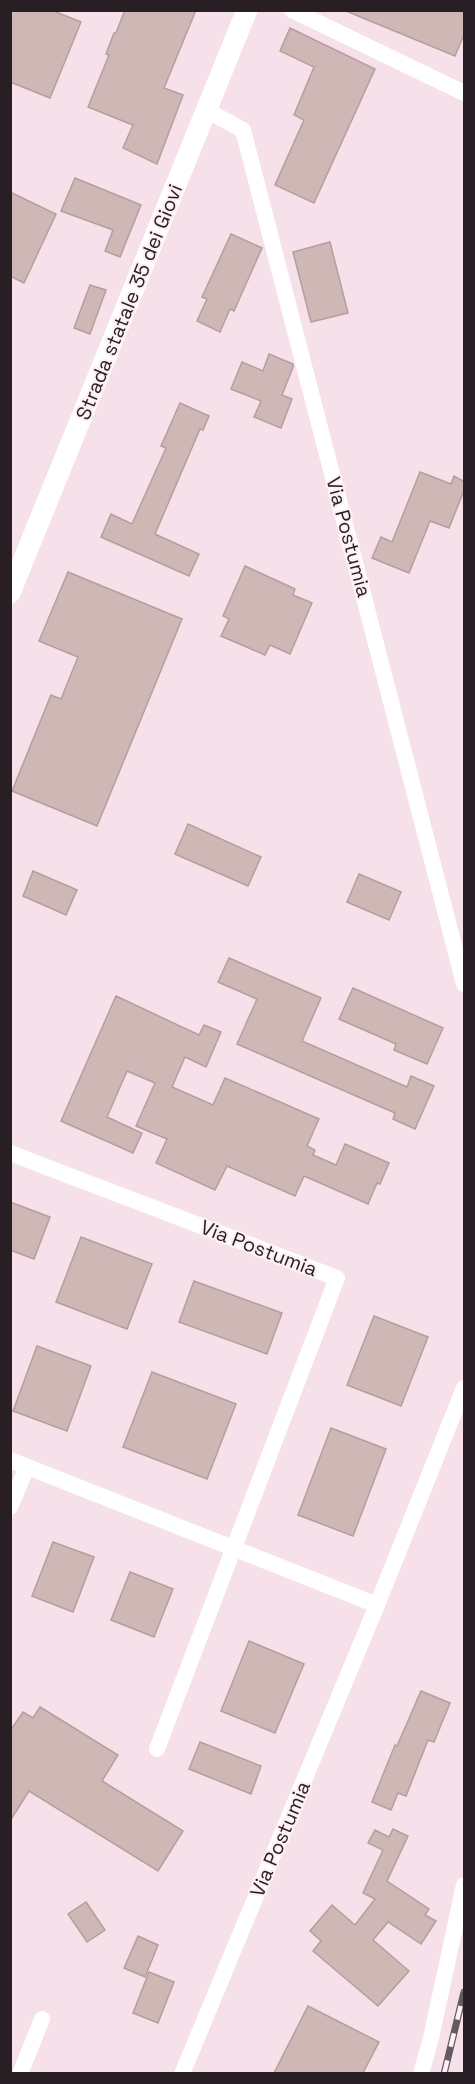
<svg xmlns="http://www.w3.org/2000/svg" width="475" height="2084" font-family="'Space Grotesk',sans-serif">
<style>
.building{fill:#ceb7b5;stroke:#b59f9d;stroke-width:1.5}
.lines{fill:none;stroke-linecap:round;stroke-linejoin:round}
.minor{stroke:#fff;stroke-width:16}
.major{stroke:#fff;stroke-width:21}
.rail-casing{stroke:#665a60;stroke-width:7}
.rail{stroke:#fdf0f6;stroke-width:4.5;stroke-dasharray:14;stroke-linecap:butt}
.labels{text-anchor:middle;dominant-baseline:central;stroke-width:4.5;stroke-linejoin:round;paint-order:stroke}
.street-label{font-size:20px;fill:#271f23;stroke:#fdf0f6}
</style>
<rect width="100%" height="100%" fill="#f6e0e9"/>
<g class="building">
<path d="M10,10h41l30,12 -31,76 -40,-16z"/>
<path d="M125,10h71l-32,78 19,7 -26,69 -34,-16 10,-23 -45,-18 21,-52 -3,-1 8,-21h2z"/>
<path d="M465,10v22l-10,24 -109,-45z"/>
<path d="M290,28l85,41 -61,134 -39,-18 29,-65 -10,-5 20,-48 -34,-16z"/>
<path d="M75,178l66,27 -21,52 -15,-6 8,-21 -52,-19z"/>
<path d="M10,192l46,22 -32,69 -14,-7z"/>
<path d="M231,234l31,14 -28,63 -4,-2 -10,23 -23,-11 10,-22 -5,-2z"/>
<path d="M330,242l18,71 -37,9 -18,-70z"/>
<path d="M90,285l16,5 -16,44 -16,-6z"/>
<path d="M269,354l24,10v3l-11,28 10,4 -11,29 -27,-11 7,-16 -30,-12 11,-27 21,9z"/>
<path d="M180,403l29,13 -6,14 -3,-1 -45,105 44,20 -10,22 -88,-39 10,-23 21,10 34,-76 -5,-2z"/>
<path d="M420,472l31,12 3,-8 11,6v6l-16,40 -19,-7 -21,52 -37,-15 9,-21 11,5z"/>
<path d="M245,566l50,23 -2,6 19,8 -22,51 -20,-9 -5,10 -44,-19 8,-17 -6,-3z"/>
<path d="M68,572l114,47 -85,207 -85,-35 39,-96 10,4 17,-42 -39,-16z"/>
<path d="M188,824l73,33 -13,29 -73,-32z"/>
<path d="M33,871l44,19 -11,25 -43,-19z"/>
<path d="M359,874l42,18 -12,28 -42,-18z"/>
<path d="M229,958l92,40 -19,43 105,46 4,-11 23,10 -19,43 -22,-10 2,-6 -158,-69 20,-45 -39,-17z"/>
<path d="M353,988l90,40 -16,36 -33,-14 2,-6 -57,-25z"/>
<path d="M116,996l83,39 5,-10 17,7 -15,35 -21,-10 -13,30 41,18 12,-27 94,41 -12,27 8,4 -2,5 23,10 9,-21 44,19 -9,21 -3,-1 -9,21 -64,-28 -9,20 -68,-30 -12,24 -59,-27 11,-24 -31,-13 19,-43 -28,-12 -20,46 35,16 -9,20 -72,-32z"/>
<path d="M10,1202l40,15 -16,42 -24,-9z"/>
<path d="M81,1237l71,27 -25,65 -71,-27z"/>
<path d="M194,1281l88,32 -15,41 -88,-32z"/>
<path d="M374,1316l54,21 -27,69 -54,-21z"/>
<path d="M37,1346l54,20 -24,65 -54,-20z"/>
<path d="M152,1372l84,32 -29,75 -84,-32z"/>
<path d="M331,1428l55,21 -33,87 -55,-21z"/>
<path d="M53,1542l41,15 -21,55 -41,-16z"/>
<path d="M130,1572l43,17 -19,48 -43,-17z"/>
<path d="M249,1641l55,23 -29,69 -54,-22z"/>
<path d="M421,1691l29,12 -16,39 -6,-2 -22,56 -8,-3 -7,17 -19,-8 23,-57 2,1z"/>
<path d="M40,1707l78,48 -16,26 81,50 -25,40 -129,-80 -19,30v-90l13,-19 10,6z"/>
<path d="M200,1742l61,24 -10,28 -62,-25z"/>
<path d="M393,1829l15,7 -21,45 42,28 -4,6 11,6 -15,23 -33,-22 -15,18 36,31 -31,35 -65,-55 8,-10 -11,-10 22,-26 23,20 20,-26 -12,-6 20,-43 -15,-7 7,-13 14,7z"/>
<path d="M86,1902l19,28 -18,12 -19,-28z"/>
<path d="M138,1936l20,9 -13,32 -21,-9z"/>
<path d="M149,1972l25,10 -16,41 -25,-10z"/>
<path d="M308,2006l71,36 -16,31h-89z"/>
</g>
<g class="lines">
<g class="minor">
<path d="M292,10l172,83"/>
<path d="M206,110l37,20 221,854"/>
<path d="M10,1153l327,125 -180,471"/>
<path d="M10,1460l367,145"/>
<path d="M10,1507l17,-40"/>
<path d="M20,2074l22,-55"/>
<path d="M182,2074l195,-469 87,-217"/>
<path d="M421,2074l10,-36 33,-153"/>
</g>
<path class="major" d="M10,593l237,-583"/>
<defs>
<path id="rail" d="M444,2074l20,-82"/>
</defs>
<use href="#rail" class="rail-casing"/>
<use href="#rail" class="rail"/>
</g>
<g class="labels">
<g class="street-label">
<text transform="translate(129 302) rotate(-68)">Strada statale 35 dei Giovi</text>
<text transform="translate(349 537) rotate(75)">Via Postumia</text>
<text transform="translate(259 1248) rotate(21)">Via Postumia</text>
<text transform="translate(280 1839) rotate(-67)">Via Postumia</text>
</g>
</g>
<rect width="475" height="2084" fill="none" stroke="#271f23" stroke-width="24"/>
</svg>
